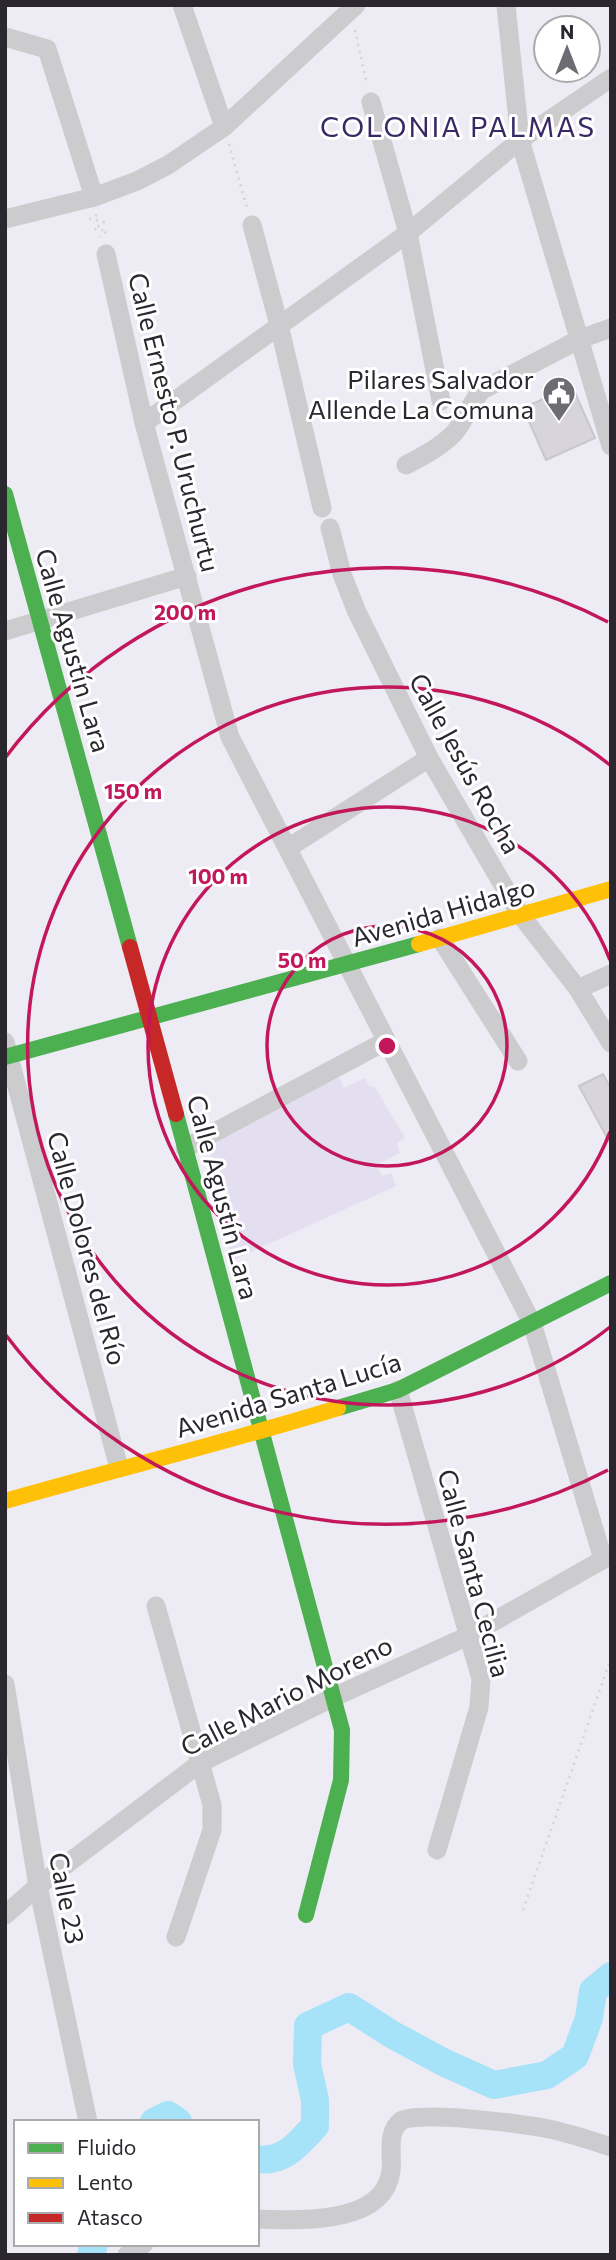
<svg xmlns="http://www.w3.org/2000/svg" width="616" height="2260" font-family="Commissioner,sans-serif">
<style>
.built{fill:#e4dff0}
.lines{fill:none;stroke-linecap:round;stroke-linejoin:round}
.river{stroke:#a6e3f8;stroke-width:28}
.building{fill:#d7d4db;stroke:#c9c7cd;stroke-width:2}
.path{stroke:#d4d4d6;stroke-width:2.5;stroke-dasharray:2 5;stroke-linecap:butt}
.street{stroke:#ccccce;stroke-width:19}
.fast{stroke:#4caf50;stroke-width:16}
.slow{stroke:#ffc107;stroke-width:16}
.jam{stroke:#c62828;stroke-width:16}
.ring{fill:none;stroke:#c2185b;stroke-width:3.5}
.labels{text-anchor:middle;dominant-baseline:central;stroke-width:6;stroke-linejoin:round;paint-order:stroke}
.poi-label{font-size:26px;fill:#2a282e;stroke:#fff;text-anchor:end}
.street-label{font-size:26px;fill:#2a282e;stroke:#fff}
.neighbourhood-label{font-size:28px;letter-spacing:2px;fill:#382964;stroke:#fff}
.centre{fill:#c2185b;stroke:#fff;stroke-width:3.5}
.ring-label{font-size:21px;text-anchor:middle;font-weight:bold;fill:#c2185b;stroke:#fff;stroke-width:6;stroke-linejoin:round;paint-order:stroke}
</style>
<rect width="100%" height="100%" fill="#edebf4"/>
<path class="built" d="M337,1074l7,14 20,-10 6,9h5l30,51 -8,5 3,10 -24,12 6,11 9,-3 5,13 -165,75 -3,-23 15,-10 -23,-43h-7l-6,-12 9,-5 -10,-26z"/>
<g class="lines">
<g class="river">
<path d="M154,2122l14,-7 10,7"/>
<path d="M257,2159c27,4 41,-15 58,-33v-26l-8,-36 1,-38 41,-19 44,28 50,27 51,23 53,-10 28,-19 14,-38 4,-27 18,-15"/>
<path d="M91,2255l3,-11"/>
</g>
</g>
<g class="building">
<path d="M572,386l23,52 -49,22 -23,-52z"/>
<path d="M603,1074l8,15v56l-32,-59z"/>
</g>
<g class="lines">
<g class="path">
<path d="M355,30l12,55"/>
<path d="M229,144l18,64"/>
<path d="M97,215l-7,4 14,3 -10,7 13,2 -7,6"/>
<path d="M523,1910l88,-252"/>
</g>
<g class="street">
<path d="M182,5l42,122"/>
<path d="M506,5l14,135 91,306"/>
<path d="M5,37l42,12 47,148"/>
<path d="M371,102l37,131 33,168"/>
<path d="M5,219l89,-22 43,-16 31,-16 56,-38 132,-122"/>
<path d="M252,225l27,100 43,183"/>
<path d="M106,254l38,169 86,314 302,586 71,236"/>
<path d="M144,423l264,-190 112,-93 91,-62"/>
<path d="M406,465c17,-9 35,-18 48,-32 11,-12 16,-30 28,-43l98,-51 31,-11"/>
<path d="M330,528l12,46 14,36 73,148 91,156 58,75 33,54"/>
<path d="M5,631l182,-55"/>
<path d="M288,848l141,-90"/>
<path d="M440,938l78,123"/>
<path d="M578,989l33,-15"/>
<path d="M5,1042l114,426"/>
<path d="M185,1148l201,-107"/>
<path d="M398,1390l83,289 -2,28 -42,143"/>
<path d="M156,1606l56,199v25l-36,107"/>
<path d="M5,1684l33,202 50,236"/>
<path d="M5,1915l33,-29 162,-123 134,-66 134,-61 143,-81"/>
<path d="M257,2219c40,1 127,7 134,-48 2,-16 -5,-39 10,-50 14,-11 121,3 143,7 22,4 46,12 67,19"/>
<path d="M127,2255l17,-11"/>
</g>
<g class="fast">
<path d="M5,494l125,453"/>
<path d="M5,1057l414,-113"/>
<path d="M176,1114l166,616 -1,50 -35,135"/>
<path d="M338,1408l60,-18 213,-107"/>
</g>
<g class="slow">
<path d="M419,944l192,-55"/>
<path d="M5,1501c111,-32 223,-59 333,-93"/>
</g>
<path class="jam" d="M130,947l46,167"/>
</g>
<g class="ring">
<circle cx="387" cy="1046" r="120"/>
<path d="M610 1132A239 239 0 1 1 610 960"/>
<path d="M610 1327A359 359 0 1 1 610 765"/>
<path d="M608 1470A478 478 0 0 1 5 1334M5 758A478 478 0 0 1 608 622"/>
</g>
<defs>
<symbol id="civic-pin" viewBox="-11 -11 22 30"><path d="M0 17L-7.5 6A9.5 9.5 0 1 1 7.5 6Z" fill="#6e6c73" stroke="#fff"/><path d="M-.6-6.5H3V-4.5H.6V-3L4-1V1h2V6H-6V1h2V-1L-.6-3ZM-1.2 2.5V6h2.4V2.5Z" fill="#fff"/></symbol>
</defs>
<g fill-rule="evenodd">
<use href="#civic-pin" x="540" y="374" width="38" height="52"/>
</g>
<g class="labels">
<g class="poi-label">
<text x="534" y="378">Pilares Salvador<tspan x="534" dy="30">Allende La Comuna</tspan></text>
</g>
<g class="street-label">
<text transform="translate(175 422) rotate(76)">Calle Ernesto P. Uruchurtu</text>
<text transform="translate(74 650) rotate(74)">Calle Agustín Lara</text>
<text transform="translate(466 763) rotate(61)">Calle Jesús Rocha</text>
<text transform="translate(443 911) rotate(-16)">Avenida Hidalgo</text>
<text transform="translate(224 1197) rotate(75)">Calle Agustín Lara</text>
<text transform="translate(88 1248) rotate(75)">Calle Dolores del Río</text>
<text transform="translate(288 1394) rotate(-17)">Avenida Santa Lucía</text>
<text transform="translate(475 1573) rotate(75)">Calle Santa Cecilia</text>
<text transform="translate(286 1695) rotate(-27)">Calle Mario Moreno</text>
<text transform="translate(68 1898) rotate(79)">Calle 23</text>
</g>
<g class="neighbourhood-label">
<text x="458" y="126">COLONIA PALMAS</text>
</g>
</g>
<circle cx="387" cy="1046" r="10" class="centre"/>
<g class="ring-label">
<text x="185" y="620">200 m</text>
<text x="133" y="799">150 m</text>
<text x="218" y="884">100 m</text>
<text x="302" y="968">50 m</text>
</g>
<rect width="616" height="2260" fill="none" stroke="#2a282e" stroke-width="14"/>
<rect x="14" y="2120" width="245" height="126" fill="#ffffff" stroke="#aaa9ab" stroke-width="2"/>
<rect x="28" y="2143" width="35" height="10" fill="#4caf50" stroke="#aaa9ab" stroke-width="2"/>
<text x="77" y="2155" font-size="21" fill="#2a282e">Fluido</text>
<rect x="28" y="2178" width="35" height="10" fill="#ffc107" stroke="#aaa9ab" stroke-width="2"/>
<text x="77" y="2190" font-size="21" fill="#2a282e">Lento</text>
<rect x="28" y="2213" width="35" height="10" fill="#c62828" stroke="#aaa9ab" stroke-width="2"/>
<text x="77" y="2225" font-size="21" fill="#2a282e">Atasco</text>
<g transform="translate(567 49)"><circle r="33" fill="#ffffff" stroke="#aaa9ab" stroke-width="2"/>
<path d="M0-5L12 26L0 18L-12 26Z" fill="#6e6c73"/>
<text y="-10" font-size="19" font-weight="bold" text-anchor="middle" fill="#2a282e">N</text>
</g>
</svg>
